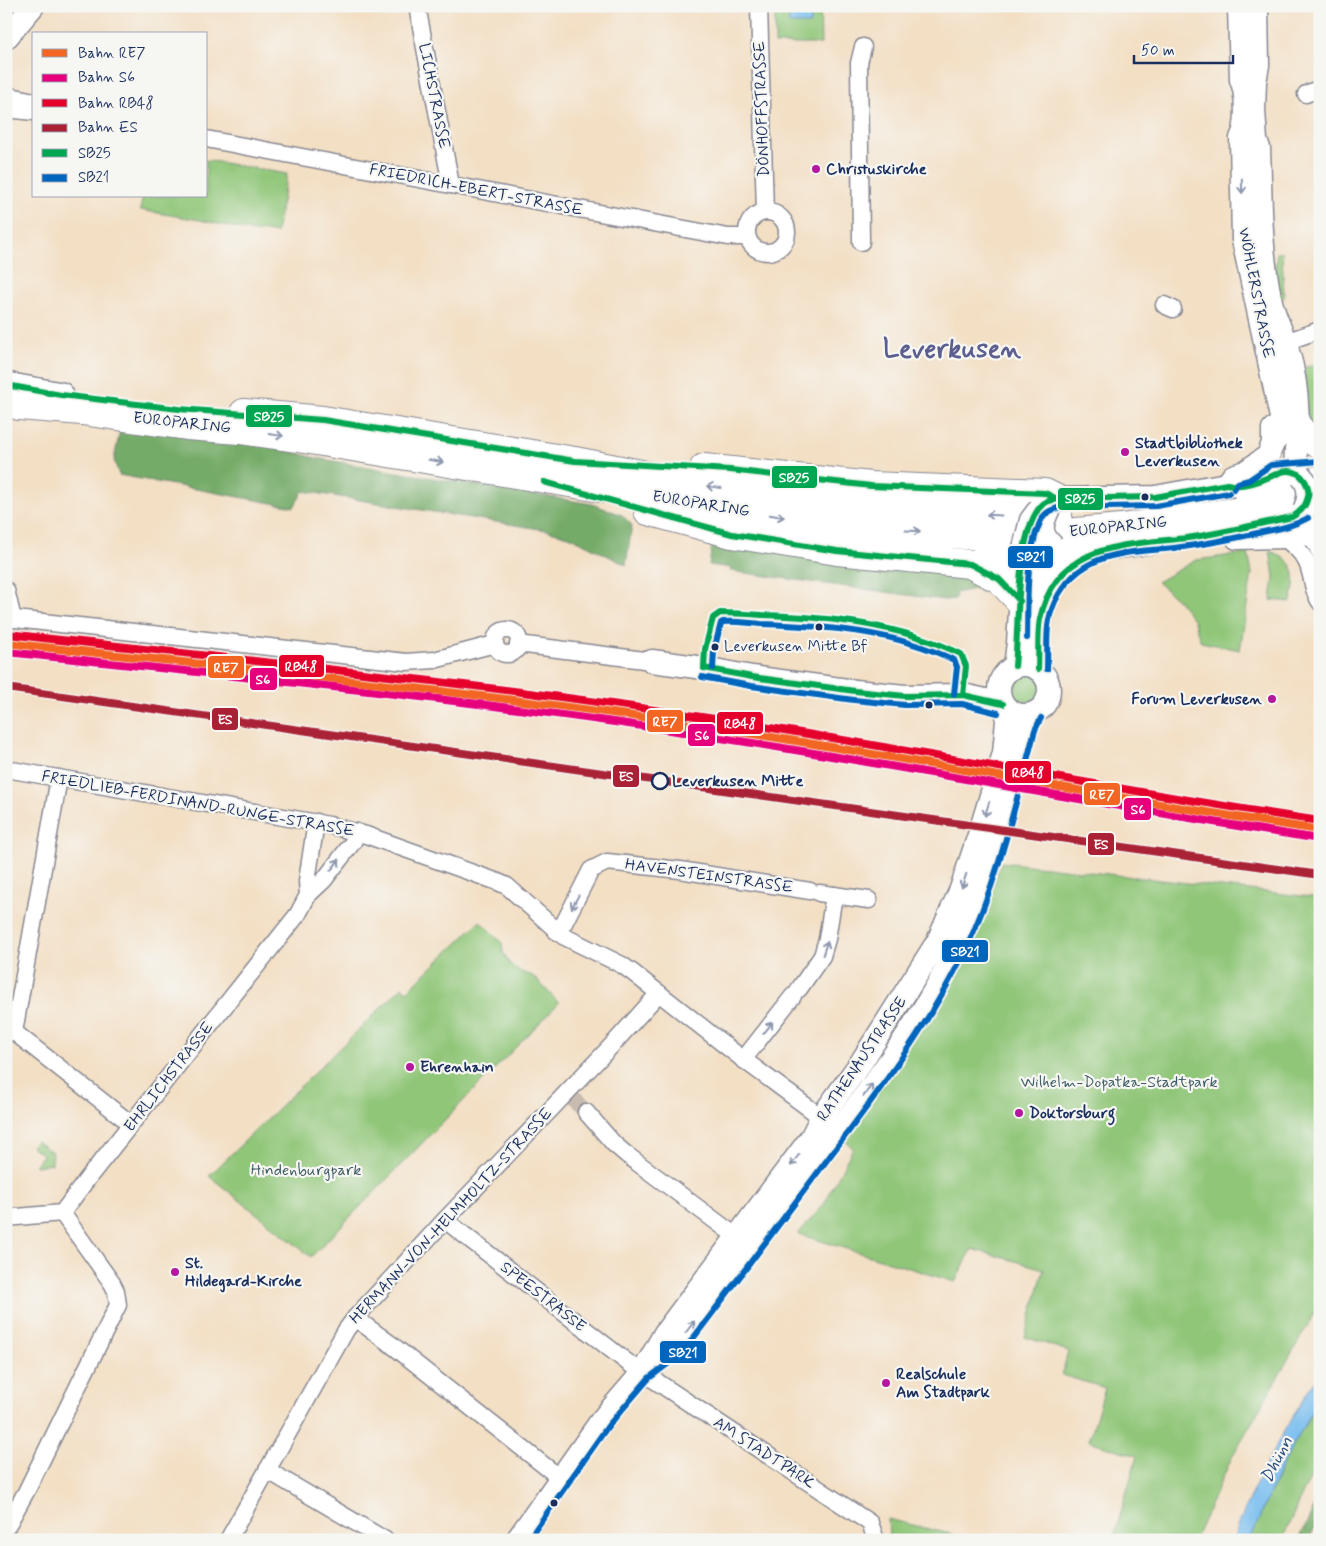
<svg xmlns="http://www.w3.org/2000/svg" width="1326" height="1546" font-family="Mynerve,sans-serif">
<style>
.green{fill:#90c678;stroke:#567a6b}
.forest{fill:#74ab68;stroke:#486d63}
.water{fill:#78bdef;stroke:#4a76a6}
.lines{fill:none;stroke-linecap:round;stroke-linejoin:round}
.street-tunnel{stroke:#c8bcb0;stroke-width:16;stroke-dasharray:16 8;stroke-linecap:butt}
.street-casing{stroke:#878791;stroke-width:19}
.secondary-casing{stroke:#878791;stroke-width:25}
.primary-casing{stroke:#878791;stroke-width:28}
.highway-casing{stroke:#878791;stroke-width:30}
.street{stroke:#fff;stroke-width:16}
.secondary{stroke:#fff;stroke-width:22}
.primary{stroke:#fff;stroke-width:25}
.highway{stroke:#fff;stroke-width:28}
.secondary-bridge-casing{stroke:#878791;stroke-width:25;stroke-linecap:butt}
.secondary-bridge{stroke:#fff;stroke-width:22}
.bus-1-casing{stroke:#f6f6f2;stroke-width:10}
.bus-2-casing{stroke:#f6f6f2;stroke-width:10}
.bus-1{stroke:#00a651;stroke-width:6}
.bus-2{stroke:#0065bd;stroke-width:6}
.rail-1-casing{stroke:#f6f6f2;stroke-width:11}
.rail-2-casing{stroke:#f6f6f2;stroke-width:11}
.rail-3-casing{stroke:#f6f6f2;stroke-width:11}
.rail-4-casing{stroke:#f6f6f2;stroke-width:11}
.rail-1{stroke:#f26522;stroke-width:8}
.rail-2{stroke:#e6007e;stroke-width:8}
.rail-3{stroke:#e4002b;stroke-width:8}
.rail-4{stroke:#aa2135;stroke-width:8}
.oneway{stroke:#8d97ae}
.poi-dot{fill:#b5179e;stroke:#f6f6f2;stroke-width:2}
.bus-dot{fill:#1b2f5e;stroke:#f6f6f2;stroke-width:2}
.stop-dot{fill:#f6f6f2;stroke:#1b2f5e;stroke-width:2.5}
.labels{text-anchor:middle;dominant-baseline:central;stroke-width:4.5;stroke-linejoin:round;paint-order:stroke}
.bus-label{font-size:15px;fill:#1b2f5e;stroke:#f6f6f2;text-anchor:start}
.street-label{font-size:16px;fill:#1b2f5e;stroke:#f6f6f2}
.poi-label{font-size:16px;font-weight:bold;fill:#1b2f5e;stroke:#f6f6f2;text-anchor:start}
.stop-label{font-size:16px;font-weight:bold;fill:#1b2f5e;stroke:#f6f6f2;text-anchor:start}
.park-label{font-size:16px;fill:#3e5c66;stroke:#f6f6f2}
.water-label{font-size:18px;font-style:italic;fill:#325282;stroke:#f6f6f2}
.town-label{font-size:26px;font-weight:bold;fill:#5c5e8f;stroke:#f6f6f2}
.line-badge{stroke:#f6f6f2;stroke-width:2}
.badge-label{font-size:14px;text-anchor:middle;font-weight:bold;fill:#fff}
</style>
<rect width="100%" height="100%" fill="#f6f6f2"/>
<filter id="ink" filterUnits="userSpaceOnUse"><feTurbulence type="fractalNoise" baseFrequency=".02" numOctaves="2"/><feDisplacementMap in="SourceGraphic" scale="10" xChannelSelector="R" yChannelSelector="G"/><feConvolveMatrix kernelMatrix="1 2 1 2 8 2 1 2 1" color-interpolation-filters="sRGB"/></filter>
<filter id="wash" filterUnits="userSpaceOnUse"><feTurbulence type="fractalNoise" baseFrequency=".0096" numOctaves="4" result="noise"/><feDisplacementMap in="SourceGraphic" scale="20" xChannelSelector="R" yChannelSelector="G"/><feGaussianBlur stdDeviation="1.12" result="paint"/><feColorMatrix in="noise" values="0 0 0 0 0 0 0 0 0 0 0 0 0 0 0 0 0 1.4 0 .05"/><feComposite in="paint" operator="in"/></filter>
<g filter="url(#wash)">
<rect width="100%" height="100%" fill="#f3dfc4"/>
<g class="green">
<path d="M775,6h45l1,38h-46z"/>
<path d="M206,160l81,14 -11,59 -16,-3 -1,3 -59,-13 -60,-10 3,-14h63z"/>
<path d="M1282,252l2,46 -8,-1 -1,-30 2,-14z"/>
<path d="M1320,364v71l-11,-13 -10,-49 7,-6z"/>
<path d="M1270,551c28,11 27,25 21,51l-20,-2 3,-23z"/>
<path d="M1248,553l4,20 -12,77 -39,-8 -8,-23 -15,-19 -21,-18 39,-22z"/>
<circle cx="1026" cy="689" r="16"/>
<path d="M1001,862l319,36v406l-87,151 -39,85h-81l24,-84 -48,-15 16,-53 -43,-13 6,-24 -43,-14 19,-68 -72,-20 -17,33 -157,-48 26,-30 29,-56 -10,-9 129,-197z"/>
<path d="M480,921l22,22 1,9 7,12 11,8 12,4 26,27 -248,254 -102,-81 193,-189 5,4z"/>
<path d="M36,1141l16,11v12l-17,2 8,-11 -12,-9z"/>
<path d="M1320,1401v63l-16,26 -22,50h-32c20,-48 40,-96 70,-139z"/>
<path d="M888,1519l87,21h-86z"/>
</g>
<g class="forest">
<path d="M121,425l148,21 47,12 74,13 202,33 30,11 10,10 -6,40 -57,-29 -23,-6 -243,-39 -9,16 -175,-32 -5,-15z"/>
<path d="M713,540l252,33 23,14 -8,5 -1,-4 -24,5 1,6 -12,1 -214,-29 1,-3 -22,-3z"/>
<path d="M1320,1495v20l-11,25h-10z"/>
</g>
<g class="water">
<path d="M788,6h23v18h-22z"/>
<path d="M1320,1372v29l-11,15 -31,58 -28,66h-17c21,-60 53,-114 87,-168z"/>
</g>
</g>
<g filter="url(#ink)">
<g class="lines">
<path class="street-tunnel" d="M572,1098l14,14"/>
<defs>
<g id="street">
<path d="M417,6l34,179"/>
<path d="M759,6l6,206"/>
<path d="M1306,94l14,-6"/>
<path d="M6,95l28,6"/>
<path d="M6,109l28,3"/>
<path d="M206,139l522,98h19"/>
<circle cx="767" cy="232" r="20"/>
<path d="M861,242l-2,-179 4,-16"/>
<path d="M1164,305l9,4"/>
<path d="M1285,342l35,-12"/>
<path d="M1304,510l7,25 9,18"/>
<path d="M1283,537c12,10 24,19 27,35 4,13 2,17 10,30"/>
<path d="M6,590l7,29"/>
<path d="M6,618l400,44 28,-2 61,-16"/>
<circle cx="507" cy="642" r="12"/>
<path d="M518,644l134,17"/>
<path d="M6,769l323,56 37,10 132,47 9,4 56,50 59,29 10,7 108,85 89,66"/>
<path d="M819,893l50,7"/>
<path d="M308,895l-1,-14 9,-59"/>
<path d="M556,931l8,-8 27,-53 16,-8 73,8 130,21"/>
<path d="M799,989l23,-33 5,-17 7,-44"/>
<path d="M6,1031l8,1 117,92"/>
<path d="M14,1032l45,-254"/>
<path d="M743,1060l50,-64"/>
<path d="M586,1112l28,32 13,11 110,82"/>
<path d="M6,1218l56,-5 26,-35 210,-264 10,-19 16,-15 29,-38 4,-10"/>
<path d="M445,1220l182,142 243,161 6,17"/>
<path d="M355,1318l37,27 168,133"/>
<path d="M267,1470l118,70"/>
<path d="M6,1528l21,-38 91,-185 -2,-14 -4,-8 -50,-70"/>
<path d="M228,1540l118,-210 9,-12 90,-98 169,-177 45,-50"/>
</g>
<g id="secondary">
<path d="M1239,6l2,74c6,13 7,46 0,58l2,102 39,182 -2,13 -7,8"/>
<path d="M1257,6l1,59 -3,17 -1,28 2,31 3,7c2,49 1,100 11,149 3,18 13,35 18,54 12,40 11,79 6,121"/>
<path d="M6,38l27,-32"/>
<path d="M1227,484l6,-8 12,-4 23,-16 5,-13v-14"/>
<path d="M1044,503l13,-4 98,-2 72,-13c19,7 41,-9 60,-13l7,1 7,4"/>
<path d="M1237,538l46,-1 37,-4"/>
<path d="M1022,555l19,-2 25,1 141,-19 85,-18 8,-4"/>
<path d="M1043,608c8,-22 23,-42 45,-52"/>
<path d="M652,661l52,7 48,9 103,14 50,5 58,-1 40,9"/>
<circle cx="1024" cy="690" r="25"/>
<path d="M1015,666l3,-23 6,-95"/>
<path d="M1038,669l2,-89 6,-15 20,-11"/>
<path d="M647,1365l18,-32 146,-195 10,-20 41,-57 76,-120 23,-52 18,-54 25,-82 4,-43"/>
<path d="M517,1540l84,-119 42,-49 32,-24c49,-64 97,-129 145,-193 50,-66 102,-133 137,-208 33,-70 50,-146 70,-220l6,-13"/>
</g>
<path id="primary" d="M6,385l55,10"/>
<g id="highway">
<path d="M19,406l63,5 105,15 53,4 64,9 375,62 185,28 101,6h78l78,-7 199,-28"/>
<path d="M244,413l79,7 252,41 107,21 184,26 136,8 56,-2"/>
<path d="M1298,427l7,8 15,10"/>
<path d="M704,468l167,18 174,7 12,6"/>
<path d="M1248,493l72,-13"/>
<path d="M648,511l84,23 105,17 133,13 52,-9"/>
<path d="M970,564l29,15 21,22"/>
</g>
</defs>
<use href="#street" class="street-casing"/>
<use href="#secondary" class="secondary-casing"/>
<use href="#primary" class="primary-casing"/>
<use href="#highway" class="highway-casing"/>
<use href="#street" class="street"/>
<use href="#secondary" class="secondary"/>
<use href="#primary" class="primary"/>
<use href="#highway" class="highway"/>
<defs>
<g id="secondary-bridge">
<path d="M1301,476c10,10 9,22 3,34"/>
<path d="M1052,502c-9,19 -16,30 2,45"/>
<path d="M1024,548l7,-28 9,-12"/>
</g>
</defs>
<use href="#secondary-bridge" class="secondary-bridge-casing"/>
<use href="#secondary-bridge" class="secondary-bridge"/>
<defs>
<g id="bus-1">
<path d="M6,385l55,10 118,14 144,11 252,41 155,9 141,16 174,7 12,6"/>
<path d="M544,482l188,52 105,17 133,13 29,15 21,22"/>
<path d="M1015,666c4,-38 0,-137 28,-162 3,-3 9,-4 14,-5l98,-2 72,-13c16,4 30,-2 45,-8 4,-2 10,-5 15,-5 15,-1 25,16 20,29 -2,8 -8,13 -15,17 -35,7 -70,16 -105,21 -62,7 -131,5 -147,81 -3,16 -1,34 -2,50"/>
<path d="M704,668l1,-19 8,-31 7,-5c14,0 28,1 42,2 69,2 136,9 199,39l5,12 -3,29"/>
<path d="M704,668l48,9 103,14 50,5 58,-1 40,9"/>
</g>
<g id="bus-2">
<path d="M1234,489l4,-6 11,-3 22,-15 49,-4"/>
<path d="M1027,638c1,-35 -2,-80 12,-113 3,-9 10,-15 19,-17l98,-2 73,-13"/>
<path d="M713,668l1,-18 7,-27 2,-1c13,-1 25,1 38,2 67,2 132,7 193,36l3,7 -3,27"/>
<path d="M1047,669c1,-20 -2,-41 5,-60 7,-20 22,-38 42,-47 21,-10 48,-11 70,-13 32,-3 63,-9 94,-16 18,-4 34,-6 50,-15"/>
<path d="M702,677l49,9 103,14 51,5 57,-1 36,9"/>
<path d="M528,1540l80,-114 41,-48 33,-25c49,-64 97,-129 145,-193 50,-66 100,-132 137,-207 34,-71 51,-148 71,-223l6,-12"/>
</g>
</defs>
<use href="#bus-1" class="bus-1-casing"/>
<use href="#bus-2" class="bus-2-casing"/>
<use href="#bus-1" class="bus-1"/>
<use href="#bus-2" class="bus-2"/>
<defs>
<path id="rail-1" d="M6,643c237,26 474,49 709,85 202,31 402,72 605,102"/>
<path id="rail-2" d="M6,652c236,25 473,48 708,85 202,31 403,71 605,102"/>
<path id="rail-3" d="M7,634c236,26 473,49 708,85 202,31 403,72 605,102"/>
<path id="rail-4" d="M6,688l1314,187"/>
</defs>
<use href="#rail-1" class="rail-1-casing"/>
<use href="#rail-2" class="rail-2-casing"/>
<use href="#rail-3" class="rail-3-casing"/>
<use href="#rail-4" class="rail-4-casing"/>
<use href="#rail-1" class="rail-1"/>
<use href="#rail-2" class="rail-2"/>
<use href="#rail-3" class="rail-3"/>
<use href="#rail-4" class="rail-4"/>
</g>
<defs><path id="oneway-shaft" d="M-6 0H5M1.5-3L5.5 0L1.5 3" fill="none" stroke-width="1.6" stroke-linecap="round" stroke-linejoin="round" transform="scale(1.25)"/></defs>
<g class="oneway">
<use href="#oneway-shaft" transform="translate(1242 186) rotate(89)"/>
<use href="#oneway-shaft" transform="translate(276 435) rotate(8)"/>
<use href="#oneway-shaft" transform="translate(436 461) rotate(9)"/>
<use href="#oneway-shaft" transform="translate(714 487) rotate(-172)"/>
<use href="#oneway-shaft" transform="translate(994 515) rotate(-177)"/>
<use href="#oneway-shaft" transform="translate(777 516) rotate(9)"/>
<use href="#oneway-shaft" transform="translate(913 531) rotate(3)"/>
<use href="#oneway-shaft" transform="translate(987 809) rotate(107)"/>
<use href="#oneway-shaft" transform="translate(335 865) rotate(-52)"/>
<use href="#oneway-shaft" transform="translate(964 881) rotate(108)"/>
<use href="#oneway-shaft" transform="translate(575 902) rotate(118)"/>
<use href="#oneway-shaft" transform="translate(825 948) rotate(-72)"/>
<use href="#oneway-shaft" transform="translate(768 1028) rotate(-52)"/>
<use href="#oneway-shaft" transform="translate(868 1090) rotate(-54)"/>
<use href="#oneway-shaft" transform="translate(795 1160) rotate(127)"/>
<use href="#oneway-shaft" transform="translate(690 1327) rotate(-53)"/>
</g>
</g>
<g class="poi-dot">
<circle cx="816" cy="169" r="5"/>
<circle cx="1125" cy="452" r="5"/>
<circle cx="1272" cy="699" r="5"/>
<circle cx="410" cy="1067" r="5"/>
<circle cx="1019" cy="1113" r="5"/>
<circle cx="175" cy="1272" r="5"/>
<circle cx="886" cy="1383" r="5"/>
</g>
<g class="bus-dot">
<circle cx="1145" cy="497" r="4.5"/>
<circle cx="819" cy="627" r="4.5"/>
<circle cx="715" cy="647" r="4.5"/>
<circle cx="929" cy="705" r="4.5"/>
<circle cx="554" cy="1503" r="4.5"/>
</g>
<circle class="stop-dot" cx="660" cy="781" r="8"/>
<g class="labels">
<g class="bus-label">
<text x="724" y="647">Leverkusen Mitte Bf</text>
</g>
<g class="street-label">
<text transform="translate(434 96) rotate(79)">LICHSTRASSE</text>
<text transform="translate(762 109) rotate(-92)">DÖNHOFFSTRASSE</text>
<text transform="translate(476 190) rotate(11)">FRIEDRICH-EBERT-STRASSE</text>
<text transform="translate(1256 293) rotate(79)">WÖHLERSTRASSE</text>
<text transform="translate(182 423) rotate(6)">EUROPARING</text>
<text transform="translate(701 504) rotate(9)">EUROPARING</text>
<text transform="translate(1118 527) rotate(-6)">EUROPARING</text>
<text transform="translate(198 804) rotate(10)">FRIEDLIEB-FERDINAND-RUNGE-STRASSE</text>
<text transform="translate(709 876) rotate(8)">HAVENSTEINSTRASSE</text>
<text transform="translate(862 1059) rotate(-56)">RATHENAUSTRASSE</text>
<text transform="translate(169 1077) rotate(-52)">EHRLICHSTRASSE</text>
<text transform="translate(451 1216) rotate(-47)">HERMANN-VON-HELMHOLTZ-STRASSE</text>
<text transform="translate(543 1297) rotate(38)">SPEESTRASSE</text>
<text transform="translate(764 1453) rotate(33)">AM STADTPARK</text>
</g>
<g class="poi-label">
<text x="826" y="169">Christuskirche</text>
<text x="1135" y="443">Stadtbibliothek<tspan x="1135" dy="18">Leverkusen</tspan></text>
<text x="1262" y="699" text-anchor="end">Forum Leverkusen</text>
<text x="420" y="1067">Ehrenhain</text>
<text x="1029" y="1113">Doktorsburg</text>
<text x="185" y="1263">St.<tspan x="185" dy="18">Hildegard-Kirche</tspan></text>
<text x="896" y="1374">Realschule<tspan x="896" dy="18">Am Stadtpark</tspan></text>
</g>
<g class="stop-label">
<text x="672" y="781">Leverkusen Mitte</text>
</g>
<g class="park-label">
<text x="1119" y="1082">Wilhelm-Dopatka-Stadtpark</text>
<text x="306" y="1170">Hindenburgpark</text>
</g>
<g class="water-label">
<text transform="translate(1277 1460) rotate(-63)">Dhünn</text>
</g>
<g class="town-label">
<text x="952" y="350">Leverkusen</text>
</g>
</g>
<g class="line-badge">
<rect x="245" y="404" width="48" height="24" rx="5" fill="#00a651"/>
<rect x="771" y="465" width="47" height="24" rx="5" fill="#00a651"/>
<rect x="1057" y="487" width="47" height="24" rx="5" fill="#00a651"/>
<rect x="1007" y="545" width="47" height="24" rx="5" fill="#0065bd"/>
<rect x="278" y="654" width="47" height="24" rx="5" fill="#e4002b"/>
<rect x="207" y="655" width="38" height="24" rx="5" fill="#f26522"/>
<rect x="249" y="667" width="29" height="24" rx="5" fill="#e6007e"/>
<rect x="211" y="707" width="28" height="24" rx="5" fill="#aa2135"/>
<rect x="646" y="709" width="38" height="24" rx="5" fill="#f26522"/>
<rect x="716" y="711" width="48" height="24" rx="5" fill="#e4002b"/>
<rect x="687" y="723" width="29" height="24" rx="5" fill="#e6007e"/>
<rect x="1004" y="760" width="48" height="24" rx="5" fill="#e4002b"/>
<rect x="612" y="764" width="28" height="24" rx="5" fill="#aa2135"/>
<rect x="1083" y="782" width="38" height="24" rx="5" fill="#f26522"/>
<rect x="1123" y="797" width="29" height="24" rx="5" fill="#e6007e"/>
<rect x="1087" y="832" width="28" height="24" rx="5" fill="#aa2135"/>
<rect x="941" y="939" width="48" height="24" rx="5" fill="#0065bd"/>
<rect x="659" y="1340" width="48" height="24" rx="5" fill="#0065bd"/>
</g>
<g class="badge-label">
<text x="269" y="421">SB25</text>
<text x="794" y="482">SB25</text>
<text x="1080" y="503">SB25</text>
<text x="1031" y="561">SB21</text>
<text x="301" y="671">RB48</text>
<text x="226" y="672">RE7</text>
<text x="263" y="684">S6</text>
<text x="225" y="724">ES</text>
<text x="665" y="726">RE7</text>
<text x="740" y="728">RB48</text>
<text x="702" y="740">S6</text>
<text x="1028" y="777">RB48</text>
<text x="626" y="781">ES</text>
<text x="1102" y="799">RE7</text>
<text x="1138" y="814">S6</text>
<text x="1101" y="849">ES</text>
<text x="965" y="956">SB21</text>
<text x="683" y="1357">SB21</text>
</g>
<rect width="1326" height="1546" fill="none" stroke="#f6f6f2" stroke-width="25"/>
<rect x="32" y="32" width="175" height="165" fill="#f6f6f2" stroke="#9ea6b7"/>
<rect x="42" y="49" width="25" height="8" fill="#f26522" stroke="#9ea6b7"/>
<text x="78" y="58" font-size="15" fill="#1b2f5e">Bahn RE7</text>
<rect x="42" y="74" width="25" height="8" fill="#e6007e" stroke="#9ea6b7"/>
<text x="78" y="82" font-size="15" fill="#1b2f5e">Bahn S6</text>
<rect x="42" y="99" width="25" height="8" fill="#e4002b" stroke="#9ea6b7"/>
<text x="78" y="108" font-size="15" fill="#1b2f5e">Bahn RB48</text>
<rect x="42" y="124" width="25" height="8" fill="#aa2135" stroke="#9ea6b7"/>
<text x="78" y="132" font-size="15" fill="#1b2f5e">Bahn ES</text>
<rect x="42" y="149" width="25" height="8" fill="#00a651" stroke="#9ea6b7"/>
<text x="78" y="158" font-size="15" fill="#1b2f5e">SB25</text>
<rect x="42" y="174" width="25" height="8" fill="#0065bd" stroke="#9ea6b7"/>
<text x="78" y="182" font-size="15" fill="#1b2f5e">SB21</text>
<path d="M1134 55v8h99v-8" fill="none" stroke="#1b2f5e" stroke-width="2.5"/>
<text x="1141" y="55" font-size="15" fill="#1b2f5e" stroke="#f6f6f2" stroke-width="4" paint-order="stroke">50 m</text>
</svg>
